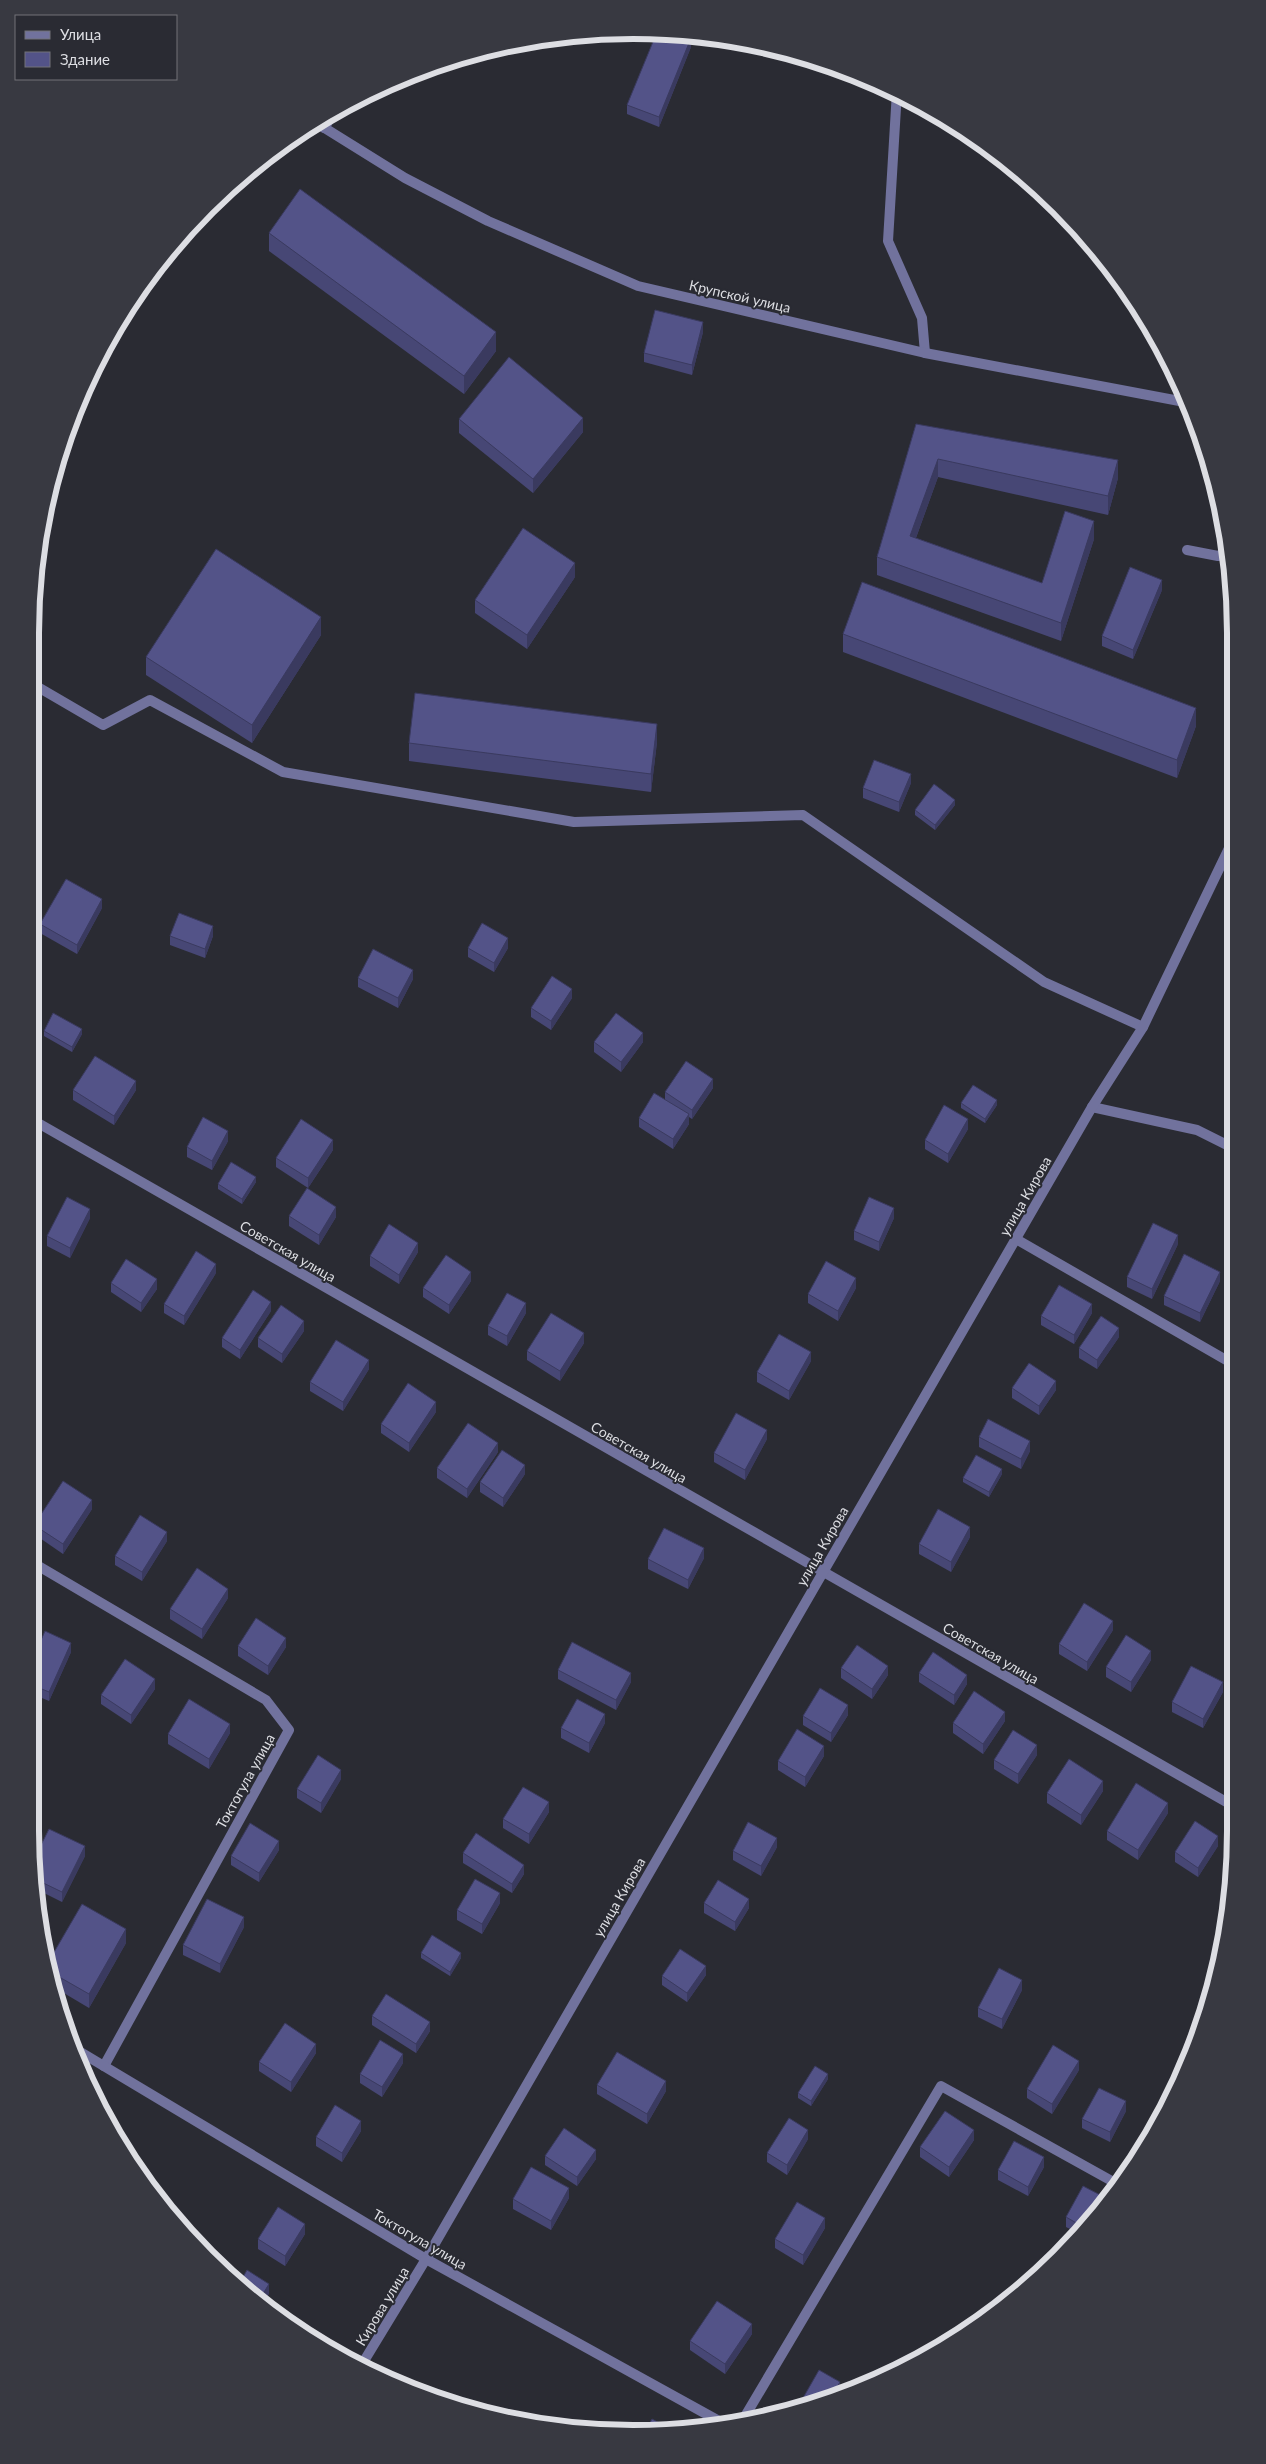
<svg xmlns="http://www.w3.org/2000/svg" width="1266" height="2464" font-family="Lato,sans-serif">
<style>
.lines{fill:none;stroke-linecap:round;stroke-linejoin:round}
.lane{stroke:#71729d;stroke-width:10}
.street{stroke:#71729d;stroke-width:10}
.wall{fill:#474775}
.shaded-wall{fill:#3a3a5f}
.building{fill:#535388;stroke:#3a3a5f}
.labels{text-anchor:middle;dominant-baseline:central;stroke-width:4;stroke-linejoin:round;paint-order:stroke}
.street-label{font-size:14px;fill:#dddee3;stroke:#2a2b33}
.rim{fill:none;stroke:#dddee3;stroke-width:6}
</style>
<rect width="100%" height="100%" fill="#2a2b33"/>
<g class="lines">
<path class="lane" d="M1187,550l31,6 12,-6"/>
<g class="street">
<path d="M897,91l-9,150 34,77 3,35"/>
<path d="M315,122l90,56 83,43 150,65 287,67 265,50"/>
<path d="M324,128l12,-19"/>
<path d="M31,683l72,42 47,-25 133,72 291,50 229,-7 241,167 99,45"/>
<path d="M1092,1107l105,23 36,18"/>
<path d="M31,1119l1204,688"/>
<path d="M1016,1239l217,125"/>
<path d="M30,1561l236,139 23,30 -185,336"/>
<path d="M72,2047l354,212 302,167"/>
<path d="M361,2366l65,-107 666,-1152 51,-80 89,-185"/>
<path d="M741,2423l200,-337 178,99"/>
</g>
</g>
<g class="wall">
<path d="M691,47l-32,80 -32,-13v-9z"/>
<path d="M269,233l227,118 -32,43 -195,-143z"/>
<path d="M703,332l-11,43 -48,-13v-9z"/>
<path d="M459,419l124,13 -50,61 -74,-60z"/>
<path d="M916,424l202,54 -10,37 -170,-38 -22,61 126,45 52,-44 -33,102 -184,-66v-18z"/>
<path d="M575,577l-48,72 -52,-36v-13z"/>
<path d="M1162,590l-29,69 -31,-13v-10z"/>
<path d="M843,634l353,92 -19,52 -334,-126z"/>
<path d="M321,635l-69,108 -106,-68v-18z"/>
<path d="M657,742l-6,50 -242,-31v-18z"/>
<path d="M911,783l-12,29 -36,-14v-10z"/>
<path d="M955,805l-20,25 -20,-15v-5z"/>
<path d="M102,908l-25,46 -37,-21v-9z"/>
<path d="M170,936h43l-8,22 -35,-13z"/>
<path d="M468,948h40l-14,24 -26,-15z"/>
<path d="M358,978l55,1 -15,29 -40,-21z"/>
<path d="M1232,987v13h-1v-10z"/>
<path d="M572,998l-21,32 -20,-13v-9z"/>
<path d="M44,1031l38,3 -10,18 -28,-16z"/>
<path d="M594,1042h49l-22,30 -27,-20z"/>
<path d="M713,1088l-21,31 -3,-2v7l-16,25 -34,-22v-9l26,-18v-8z"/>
<path d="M73,1090h63l-22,35 -41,-25z"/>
<path d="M961,1103l36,2 -12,18 -24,-15z"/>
<path d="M968,1129l-20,34 -23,-14v-9z"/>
<path d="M228,1141l-16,29 -25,-13v-10z"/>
<path d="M333,1150l-25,38 -32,-21v-9z"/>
<path d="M256,1182l-14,22 -24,-15v-5z"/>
<path d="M289,1216l47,1 -17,28 -30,-19z"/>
<path d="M90,1218l-20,40 -23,-12v-10z"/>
<path d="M894,1218l-15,33 -25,-11v-9z"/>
<path d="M1178,1244l-26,55 -25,-12v-10z"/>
<path d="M418,1252l-19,32 -29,-18v-10z"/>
<path d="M216,1273l-32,52 -20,-12v-9z"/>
<path d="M471,1281l-22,33 -26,-17v-9z"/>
<path d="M1220,1281l-20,41 -36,-17v-9z"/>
<path d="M111,1283l46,6 -16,23 -30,-20z"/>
<path d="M856,1288l-18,33 -30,-18v-9z"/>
<path d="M271,1311l-31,48 -18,-12v-9z"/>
<path d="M526,1313l-19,33 -19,-11v-9z"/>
<path d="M1092,1313l-18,31 -33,-19v-9z"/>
<path d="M304,1331l-22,32 -24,-16v-9z"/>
<path d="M1119,1337l-22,32 -18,-11v-10z"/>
<path d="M584,1343l-24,38 -33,-21v-9z"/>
<path d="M811,1361l-22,39 -32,-18v-10z"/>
<path d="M369,1369l-26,42 -33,-20v-9z"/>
<path d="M1012,1388l44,2 -17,25 -27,-17z"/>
<path d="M436,1412l-27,40 -28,-19v-9z"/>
<path d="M979,1437l51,14 -9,18 -42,-22z"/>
<path d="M767,1439l-22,41 -31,-18v-9z"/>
<path d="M1233,1447l1,23 -7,-4v-9z"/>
<path d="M498,1452l-31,46 -30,-20v-10z"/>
<path d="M525,1474l-22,33 -23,-15v-10z"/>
<path d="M1002,1474l-13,23 -26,-15v-4z"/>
<path d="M92,1509l-29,45 -29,-20v-9z"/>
<path d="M970,1537l-19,35 -32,-18v-10z"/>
<path d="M167,1541l-25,40 -27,-16v-9z"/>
<path d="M704,1558l-16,31 -40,-20v-10z"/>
<path d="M228,1598l-26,41 -32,-20v-10z"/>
<path d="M1113,1630l-26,41 -28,-17v-10z"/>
<path d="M238,1646l48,1 -18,28 -30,-19z"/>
<path d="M71,1652l-22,49 -19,-8v-28z"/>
<path d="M1151,1660l-20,32 -25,-15v-10z"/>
<path d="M841,1668l47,7 -16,24 -31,-21z"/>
<path d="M558,1670l73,12 -15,28 -58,-31z"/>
<path d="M919,1673l48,11 -13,21 -35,-23z"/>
<path d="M155,1689l-24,35 -30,-20v-9z"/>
<path d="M1223,1692l-20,36 -31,-16v-10z"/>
<path d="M848,1715l-17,27 -28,-17v-9z"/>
<path d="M1005,1721l-22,33 -30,-21v-10z"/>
<path d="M605,1723l-16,30 -28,-15v-10z"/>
<path d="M230,1733l-21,36 -41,-25v-10z"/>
<path d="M1037,1755l-19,29 -24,-15v-9z"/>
<path d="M824,1756l-19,31 -27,-17v-9z"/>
<path d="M341,1779l-20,34 -24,-15v-9z"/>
<path d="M1103,1791l-22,34 -34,-22v-10z"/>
<path d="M549,1812l-20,32 -26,-16v-9z"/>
<path d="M1168,1813l-30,47 -31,-20v-9z"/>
<path d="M1218,1846l-20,31 -23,-15v-10z"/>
<path d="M777,1847l-16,29 -28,-16v-9z"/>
<path d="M279,1850l-20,32 -28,-17v-9z"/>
<path d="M463,1853l61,21 -12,19 -49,-30z"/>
<path d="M85,1856l-23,46 -26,-13 -3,-28z"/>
<path d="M1227,1888l4,3 -1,8 -3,-2z"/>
<path d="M500,1903l-18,31 -25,-14v-10z"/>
<path d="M704,1903l45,5 -14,23 -31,-18z"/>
<path d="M244,1927l-24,46 -37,-18v-10z"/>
<path d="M126,1943l-37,65 -37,-22 -6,-20z"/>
<path d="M421,1953l40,5 -11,18 -29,-18z"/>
<path d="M706,1975l-19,27 -25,-17v-9z"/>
<path d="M1022,1990l-20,39 -24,-12v-9z"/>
<path d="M372,2016l58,15 -14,22 -44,-28z"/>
<path d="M316,2053l-25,39 -32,-21v-9z"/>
<path d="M403,2063l-21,34 -22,-14v-9z"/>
<path d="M1079,2070l-27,44 -25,-16v-9z"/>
<path d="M828,2079l-17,27 -13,-8v-5z"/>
<path d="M597,2085l69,6 -19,33 -50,-30z"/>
<path d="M1126,2111l-16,31 -28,-14v-9z"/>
<path d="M361,2131l-19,31 -26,-16v-9z"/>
<path d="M808,2139l-21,36 -20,-13v-9z"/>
<path d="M974,2140l-25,37 -29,-20v-10z"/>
<path d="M545,2156l51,3 -19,27 -32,-21z"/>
<path d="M1044,2167l-16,29 -30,-16v-10z"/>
<path d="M569,2198l-18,32 -38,-21v-10z"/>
<path d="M1106,2204l-26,30 -14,-7v-10z"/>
<path d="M825,2228l-22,37 -28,-17v-9z"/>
<path d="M305,2234l-20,32 -27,-17v-10z"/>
<path d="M752,2334l-27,40 -35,-24v-9z"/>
<path d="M840,2391l-2,4 -39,15v-5z"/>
</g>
<g class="shaded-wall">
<path d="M691,38v9l-32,80v-10z"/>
<path d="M703,322v10l-11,43v-10z"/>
<path d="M496,332v19l-32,43v-18z"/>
<path d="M583,418v14l-50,61v-14z"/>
<path d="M938,459v18l-28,77v-18z"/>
<path d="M1118,460v18l-10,37v-19z"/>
<path d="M1094,521v18l-33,102v-18z"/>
<path d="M575,563v14l-48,72v-14z"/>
<path d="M1162,580v10l-29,69v-9z"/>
<path d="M321,617v18l-69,108v-18z"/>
<path d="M1196,708v18l-19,52v-18z"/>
<path d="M657,724v18l-6,50v-18z"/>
<path d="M911,774v9l-12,29v-10z"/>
<path d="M955,800v5l-20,25v-5z"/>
<path d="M102,899v9l-25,46v-9z"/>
<path d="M213,926v10l-8,22v-9z"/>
<path d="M508,938v10l-14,24v-9z"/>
<path d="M413,970v9l-15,29v-10z"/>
<path d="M572,989v9l-21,32v-9z"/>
<path d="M82,1029v5l-10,18v-5z"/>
<path d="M643,1033v9l-22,30v-10z"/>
<path d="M713,1079v9l-21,31v-9z"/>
<path d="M136,1081v9l-22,35v-9z"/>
<path d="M997,1100v5l-12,18v-4z"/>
<path d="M689,1114v10l-16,25v-10z"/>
<path d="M968,1119v10l-20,34v-9z"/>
<path d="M228,1131v10l-16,29v-9z"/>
<path d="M333,1140v10l-25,38v-10z"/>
<path d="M256,1177v5l-14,22v-5z"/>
<path d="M336,1207v10l-17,28v-10z"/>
<path d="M894,1208v10l-15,33v-9z"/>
<path d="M90,1209v9l-20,40v-10z"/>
<path d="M1178,1235v9l-26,55v-10z"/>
<path d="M418,1243v9l-19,32v-9z"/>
<path d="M216,1264v9l-32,52v-9z"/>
<path d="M471,1272v9l-22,33v-9z"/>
<path d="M1220,1272v9l-20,41v-9z"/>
<path d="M856,1278v10l-18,33v-10z"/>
<path d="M157,1279v10l-16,23v-9z"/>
<path d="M271,1302v9l-31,48v-9z"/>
<path d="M526,1303v10l-19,33v-10z"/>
<path d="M1092,1304v9l-18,31v-9z"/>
<path d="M304,1321v10l-22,32v-9z"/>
<path d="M1119,1328v9l-22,32v-9z"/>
<path d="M584,1333v10l-24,38v-10z"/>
<path d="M811,1352v9l-22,39v-9z"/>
<path d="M369,1360v9l-26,42v-9z"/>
<path d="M1056,1381v9l-17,25v-9z"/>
<path d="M436,1402v10l-27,40v-9z"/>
<path d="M767,1430v9l-22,41v-10z"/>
<path d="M1030,1441v10l-9,18v-10z"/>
<path d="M498,1443v9l-31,46v-9z"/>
<path d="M525,1465v9l-22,33v-9z"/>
<path d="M1002,1469v5l-13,23v-5z"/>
<path d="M92,1500v9l-29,45v-10z"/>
<path d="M970,1527v10l-19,35v-10z"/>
<path d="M167,1532v9l-25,40v-9z"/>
<path d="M704,1548v10l-16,31v-9z"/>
<path d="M228,1589v9l-26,41v-10z"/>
<path d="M1113,1621v9l-26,41v-9z"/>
<path d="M286,1638v9l-18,28v-9z"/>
<path d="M71,1643v9l-22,49v-9z"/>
<path d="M1151,1651v9l-20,32v-10z"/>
<path d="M888,1666v9l-16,24v-10z"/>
<path d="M631,1673v9l-15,28v-10z"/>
<path d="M967,1675v9l-13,21v-10z"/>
<path d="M155,1679v10l-24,35v-9z"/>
<path d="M1223,1682v10l-20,36v-9z"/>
<path d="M848,1705v10l-17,27v-9z"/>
<path d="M1005,1712v9l-22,33v-10z"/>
<path d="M605,1714v9l-16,30v-10z"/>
<path d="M230,1724v9l-21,36v-10z"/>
<path d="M1037,1745v10l-19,29v-10z"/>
<path d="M824,1746v10l-19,31v-10z"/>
<path d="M341,1770v9l-20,34v-10z"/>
<path d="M1103,1781v10l-22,34v-10z"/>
<path d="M549,1802v10l-20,32v-10z"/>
<path d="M1168,1803v10l-30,47v-10z"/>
<path d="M1218,1836v10l-20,31v-9z"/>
<path d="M777,1838v9l-16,29v-10z"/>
<path d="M279,1841v9l-20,32v-9z"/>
<path d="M85,1846v10l-23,46v-10z"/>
<path d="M524,1865v9l-12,19v-9z"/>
<path d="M500,1893v10l-18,31v-10z"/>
<path d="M749,1899v9l-14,23v-9z"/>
<path d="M244,1917v10l-24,46v-9z"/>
<path d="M126,1929v14l-37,65v-14z"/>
<path d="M461,1953v5l-11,18v-4z"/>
<path d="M706,1966v9l-19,27v-9z"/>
<path d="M1022,1980v10l-20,39v-10z"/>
<path d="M430,2022v9l-14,22v-9z"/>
<path d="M316,2044v9l-25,39v-10z"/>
<path d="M403,2054v9l-21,34v-10z"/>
<path d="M1079,2061v9l-27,44v-10z"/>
<path d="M828,2074v5l-17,27v-5z"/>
<path d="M666,2081v10l-19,33v-10z"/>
<path d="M1126,2101v10l-16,31v-10z"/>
<path d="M361,2121v10l-19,31v-9z"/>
<path d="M808,2130v9l-21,36v-10z"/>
<path d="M974,2130v10l-25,37v-10z"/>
<path d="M596,2150v9l-19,27v-9z"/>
<path d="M1044,2157v10l-16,29v-9z"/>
<path d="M569,2188v10l-18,32v-9z"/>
<path d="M1106,2198v6l-9,10z"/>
<path d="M825,2218v10l-22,37v-10z"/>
<path d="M305,2224v10l-20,32v-10z"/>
<path d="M269,2284v10l-7,11 -4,-3z"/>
<path d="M752,2324v10l-27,40v-10z"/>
<path d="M840,2382v9l-2,4 -7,3z"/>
</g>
<g class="building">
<path d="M673,31l4,1 14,6 -32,79 -32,-12 30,-73z"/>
<path d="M300,189l196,143 -32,44 -195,-143z"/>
<path d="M655,310l48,12 -11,43 -48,-12z"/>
<path d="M509,357l74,61 -50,61 -74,-60z"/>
<path d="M916,424l202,36 -10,36 -170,-37 -28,77 132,47 23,-72 29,10 -33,102 -184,-66z"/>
<path d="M523,528l52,35 -48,72 -52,-35z"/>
<path d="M216,549l105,68 -69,108 -106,-68z"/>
<path d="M1130,567l32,13 -29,70 -31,-14z"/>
<path d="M862,582l334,126 -19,52 -334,-126z"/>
<path d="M415,693l242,31 -6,50 -242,-31z"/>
<path d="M874,760l37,14 -12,28 -36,-14z"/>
<path d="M934,784l21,16 -20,25 -20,-15z"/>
<path d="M66,879l36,20 -25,46 -37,-21z"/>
<path d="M179,913l34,13 -8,23 -35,-13z"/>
<path d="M482,923l26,15 -14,25 -26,-15z"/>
<path d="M373,949l40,21 -15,28 -40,-20z"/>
<path d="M552,976l20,13 -21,32 -20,-13z"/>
<path d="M53,1013l29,16 -10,18 -28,-16z"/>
<path d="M616,1013l27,20 -22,29 -27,-20z"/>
<path d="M95,1056l41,25 -22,35 -41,-26z"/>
<path d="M686,1061l27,18 -21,31 -27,-18z"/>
<path d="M973,1085l24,15 -12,19 -24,-16z"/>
<path d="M654,1093l35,21 -16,25 -34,-21z"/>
<path d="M944,1105l24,14 -20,35 -23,-14z"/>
<path d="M203,1117l25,14 -16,30 -25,-14z"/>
<path d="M301,1119l32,21 -25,38 -32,-20z"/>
<path d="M231,1162l25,15 -14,22 -24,-15z"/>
<path d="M307,1188l29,19 -17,28 -30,-19z"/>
<path d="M67,1197l23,12 -20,39 -23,-12z"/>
<path d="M869,1197l25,11 -15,34 -25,-11z"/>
<path d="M1153,1223l25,12 -26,54 -25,-12z"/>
<path d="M389,1224l29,19 -19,32 -29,-19z"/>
<path d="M196,1251l20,13 -32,52 -20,-12z"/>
<path d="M1184,1254l36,18 -20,41 -36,-17z"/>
<path d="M446,1255l25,17 -22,33 -26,-17z"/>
<path d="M126,1259l31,20 -16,24 -30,-20z"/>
<path d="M826,1261l30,17 -18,33 -30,-17z"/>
<path d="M1059,1285l33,19 -18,31 -33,-19z"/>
<path d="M253,1290l18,12 -31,48 -18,-12z"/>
<path d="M507,1293l19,10 -19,33 -19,-10z"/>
<path d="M281,1305l23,16 -22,33 -24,-16z"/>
<path d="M551,1313l33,20 -24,38 -33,-20z"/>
<path d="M1101,1316l18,12 -22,32 -18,-12z"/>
<path d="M779,1334l32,18 -22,39 -32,-19z"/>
<path d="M336,1340l33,20 -26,42 -33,-20z"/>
<path d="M1029,1363l27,18 -17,25 -27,-18z"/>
<path d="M408,1383l28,19 -27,41 -28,-19z"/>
<path d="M736,1413l31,17 -22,40 -31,-17z"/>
<path d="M988,1419l42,22 -9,18 -42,-22z"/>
<path d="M468,1423l30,20 -31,46 -30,-21z"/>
<path d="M1233,1447l1,13 -7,-3z"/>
<path d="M502,1450l23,15 -22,33 -23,-16z"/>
<path d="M976,1455l26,14 -13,23 -26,-14z"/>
<path d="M63,1481l29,19 -29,44 -29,-19z"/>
<path d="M938,1509l32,18 -19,35 -32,-18z"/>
<path d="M140,1515l27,17 -25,40 -27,-16z"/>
<path d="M664,1528l40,20 -16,32 -40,-21z"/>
<path d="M197,1568l31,21 -26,40 -32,-20z"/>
<path d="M1084,1603l29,18 -26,41 -28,-18z"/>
<path d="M256,1618l30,20 -18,28 -30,-20z"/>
<path d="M45,1631l26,12 -22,49 -19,-8v-19z"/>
<path d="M1126,1635l25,16 -20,31 -25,-15z"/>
<path d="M572,1642l59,31 -15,27 -58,-30z"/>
<path d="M857,1645l31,21 -16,23 -31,-21z"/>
<path d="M933,1652l34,23 -13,20 -35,-22z"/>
<path d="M125,1659l30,20 -24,36 -30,-20z"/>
<path d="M1191,1666l32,16 -20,37 -31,-17z"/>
<path d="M820,1688l28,17 -17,28 -28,-17z"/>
<path d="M974,1691l31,21 -22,32 -30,-21z"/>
<path d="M189,1699l41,25 -21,35 -41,-25z"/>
<path d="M577,1699l28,15 -16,29 -28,-15z"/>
<path d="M797,1729l27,17 -19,31 -27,-16z"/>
<path d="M1013,1730l24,15 -19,29 -24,-14z"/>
<path d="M318,1755l23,15 -20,33 -24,-14z"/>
<path d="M1069,1759l34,22 -22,34 -34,-22z"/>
<path d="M1136,1783l32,20 -30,47 -31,-19z"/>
<path d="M523,1787l26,15 -20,32 -26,-15z"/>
<path d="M1195,1821l23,15 -20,32 -23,-16z"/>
<path d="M748,1822l29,16 -16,28 -28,-15z"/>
<path d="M250,1823l29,18 -20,32 -28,-17z"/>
<path d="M49,1829l36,17 -23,46 -27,-13 -2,-18z"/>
<path d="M476,1833l48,32 -12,19 -49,-31z"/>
<path d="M475,1879l25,14 -18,31 -25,-14z"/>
<path d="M1233,1879l-2,12 -4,-3z"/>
<path d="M718,1880l31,19 -14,23 -31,-19z"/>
<path d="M207,1899l37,18 -24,47 -37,-19z"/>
<path d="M82,1904l44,25 -37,65 -42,-24 -1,-4z"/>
<path d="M432,1935l29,18 -11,19 -29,-19z"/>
<path d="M680,1949l26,17 -19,27 -25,-17z"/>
<path d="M999,1968l23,12 -20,39 -24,-11z"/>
<path d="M386,1994l44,28 -14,22 -44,-28z"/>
<path d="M285,2023l31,21 -25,38 -32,-20z"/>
<path d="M380,2040l23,14 -21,33 -22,-13z"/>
<path d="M1053,2045l26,16 -27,43 -25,-15z"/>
<path d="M617,2052l49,29 -19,33 -50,-29z"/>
<path d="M815,2066l13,8 -17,27 -13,-8z"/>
<path d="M1099,2088l27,13 -16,31 -28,-13z"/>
<path d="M335,2105l26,16 -19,32 -26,-16z"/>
<path d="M945,2111l29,19 -25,37 -29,-20z"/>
<path d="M789,2118l19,12 -21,35 -20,-12z"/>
<path d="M564,2128l32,22 -19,27 -32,-21z"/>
<path d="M1014,2141l30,16 -16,30 -30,-17z"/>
<path d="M531,2167l38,21 -18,33 -38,-22z"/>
<path d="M1083,2186l23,12 -9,16 -12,14 -19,-11z"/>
<path d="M797,2202l28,16 -22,37 -28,-16z"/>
<path d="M278,2207l27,17 -20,32 -27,-17z"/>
<path d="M247,2270l22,14 -11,18 -20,-16z"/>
<path d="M717,2301l35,23 -27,40 -35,-23z"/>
<path d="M819,2370l21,12 -9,16 -27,10 -5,-3z"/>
<path d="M652,2419l20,11 -27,1z"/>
</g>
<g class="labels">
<g class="street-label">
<text transform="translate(740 296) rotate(13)">Крупской улица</text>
<text transform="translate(1025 1196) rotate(-60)">улица Кирова</text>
<text transform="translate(288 1251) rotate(30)">Советская улица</text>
<text transform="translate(639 1452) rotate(30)">Советская улица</text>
<text transform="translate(822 1546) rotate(-60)">улица Кирова</text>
<text transform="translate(991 1653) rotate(30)">Советская улица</text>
<text transform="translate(245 1781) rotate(-61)">Токтогула улица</text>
<text transform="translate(619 1897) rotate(-60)">улица Кирова</text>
<text transform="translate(420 2239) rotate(30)">Токтогула улица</text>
<text transform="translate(382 2306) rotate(-59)">Кирова улица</text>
</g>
</g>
<path d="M0 0H1266V2464H0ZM633 39H633A594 594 0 0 1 1227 633V1831A594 594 0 0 1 633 2425H633A594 594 0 0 1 39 1831V633A594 594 0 0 1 633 39Z" fill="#383941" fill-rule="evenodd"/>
<path class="rim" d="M633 39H633A594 594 0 0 1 1227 633V1831A594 594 0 0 1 633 2425H633A594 594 0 0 1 39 1831V633A594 594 0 0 1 633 39Z"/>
<rect x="15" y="15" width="162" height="65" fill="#2a2b33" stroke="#727379"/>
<rect x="25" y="31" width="25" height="8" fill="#71729d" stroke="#727379"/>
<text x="60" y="40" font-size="15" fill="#dddee3">Улица</text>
<rect x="25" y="52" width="25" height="15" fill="#535388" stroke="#727379"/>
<text x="60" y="65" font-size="15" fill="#dddee3">Здание</text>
</svg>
